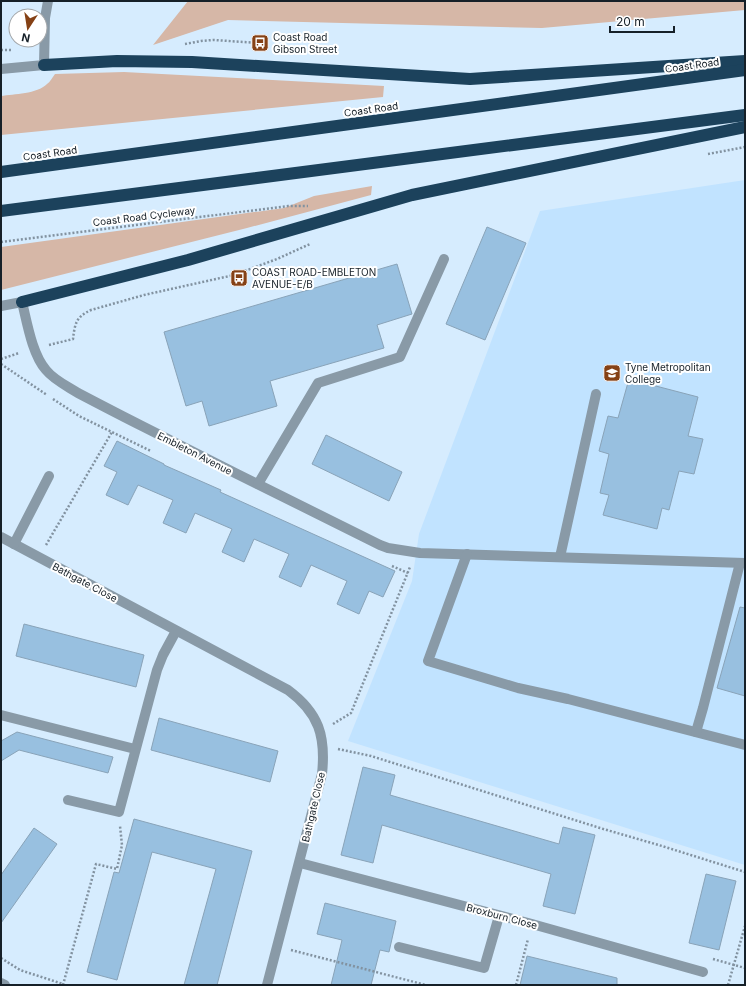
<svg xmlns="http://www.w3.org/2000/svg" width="746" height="986" font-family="Inter,sans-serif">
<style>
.built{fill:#c1e3ff}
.green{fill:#d6b7a7}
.building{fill:#98c0e0;stroke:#89a3b8}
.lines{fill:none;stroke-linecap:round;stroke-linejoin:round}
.path{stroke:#8292a0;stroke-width:2.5;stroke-dasharray:2 2;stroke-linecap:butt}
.minor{stroke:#899aa7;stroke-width:10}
.highway{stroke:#1c425c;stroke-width:12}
.labels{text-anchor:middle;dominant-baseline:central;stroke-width:4;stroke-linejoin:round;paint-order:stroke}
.poi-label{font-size:10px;fill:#162028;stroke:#fff;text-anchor:start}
.street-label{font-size:10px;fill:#162028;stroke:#fff}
</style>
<rect width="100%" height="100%" fill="#d6ecfe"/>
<path class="built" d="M745,180v685l-397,-124 64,-160 7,-47 121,-323z"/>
<g class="green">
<path d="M188,1h557v9l-203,18 -314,-8 -75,25z"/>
<path d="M124,72l260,14 -1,11 -382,38v-39c13,-2 36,-2 46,-12 3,-2 5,-6 8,-10z"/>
<path d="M372,186l-1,9 -124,33 -246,62v-43l283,-39 30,-12z"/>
</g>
<g class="building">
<path d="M487,227l39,16 -41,97 -39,-16z"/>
<path d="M397,264l15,50 -35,11 7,23 -114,33 7,25 -68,20 -7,-25 -16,5 -22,-74z"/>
<path d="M629,379l69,18 -10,39 15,3 -9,35 -15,-3 -10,39 -7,-2 -5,21 -54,-14 6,-20 -9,-2 9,-39 -10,-3 9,-35 10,2z"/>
<path d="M326,435l76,37 -13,29 -77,-37z"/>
<path d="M117,441l47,23v1l57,25 -1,2 175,79 -12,26 -14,-6 -10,23 -22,-10 10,-23 -36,-16 -10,22 -22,-10 10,-23 -35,-15 -10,23 -22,-10 10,-23 -37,-16 -9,20 -23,-10 10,-23 -35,-15 -10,20 -22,-10 11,-23 -13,-6z"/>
<path d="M740,607l5,1v88l-28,-8z"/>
<path d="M24,624l120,31 -8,32 -120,-31z"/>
<path d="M159,718l119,33 -8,31 -119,-32z"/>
<path d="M17,732l96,25 -5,16 -89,-23 -18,11v-20z"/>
<path d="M363,767l32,8 -5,20 169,49 4,-17 32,8 -20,79 -32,-8 8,-32 -169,-49 -9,38 -32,-8z"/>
<path d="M134,819l118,32 -35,134h-33l32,-116 -64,-17 -35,128 -30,-8 27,-100 5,1z"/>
<path d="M34,828l23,16 -56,79v-48z"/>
<path d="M706,874l30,7 -17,69 -30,-7z"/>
<path d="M325,903l71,18 -7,31 -9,-2 -9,35h-40l11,-45 -25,-6z"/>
<path d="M527,956l90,22v7h-97z"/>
</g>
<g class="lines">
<g class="path">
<path d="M185,44l16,-3 12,-1 47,3"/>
<path d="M1,50h12"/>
<path d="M708,154l37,-7"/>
<path d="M1,242l287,-36h20"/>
<path d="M49,345l24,-6c2,-16 3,-22 18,-29l53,-15 90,-20 43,-16 33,-15"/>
<path d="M1,359l18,-6"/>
<path d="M1,364l46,31"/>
<path d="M53,399l26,17 72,35"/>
<path d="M46,545l66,-113"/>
<path d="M392,566l16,7"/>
<path d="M333,724l18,-11 59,-146"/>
<path d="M338,749l33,7 229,72 62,18 83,26"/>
<path d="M291,950l135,35"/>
<path d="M1,958l19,12 43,14"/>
<path d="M713,959l32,9"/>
<path d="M63,985l33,-121 21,5 5,-24 -2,-19"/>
<path d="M516,985l12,-46"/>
<path d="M728,985l17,-59"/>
</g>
<g class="minor">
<path d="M1,69l43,-4 1,-47 3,-17"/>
<path d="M1,306l21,-4c5,20 10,52 24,68 8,10 21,16 32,23 21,11 42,22 64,33 79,40 159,80 238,119l8,3 32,5 325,10"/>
<path d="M258,484l60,-101 82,-26 44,-98"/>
<path d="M1,537l287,153c31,23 38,46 34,84l-55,211"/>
<path d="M14,544l35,-68"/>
<path d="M467,554l-39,107 90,27 50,11 177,46"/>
<path d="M560,557l36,-163"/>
<path d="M1,715l134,34"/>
<path d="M696,732l7,-24 37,-145"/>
<path d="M68,800l51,12 38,-142 6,-15 13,-24"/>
<path d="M300,863l232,61 171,48"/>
<path d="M399,947l85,21 15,-52"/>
<path d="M1,983l4,2"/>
</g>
<g class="highway">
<path d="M44,65l73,-4 75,1 278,17 275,-18"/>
<path d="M1,172l744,-102"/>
<path d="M1,211l744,-96"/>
<path d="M22,302l166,-42 224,-65 333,-68"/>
</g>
</g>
<defs>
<symbol id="bus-square" viewBox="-11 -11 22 22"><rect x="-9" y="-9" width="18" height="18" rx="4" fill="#854115" stroke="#fff"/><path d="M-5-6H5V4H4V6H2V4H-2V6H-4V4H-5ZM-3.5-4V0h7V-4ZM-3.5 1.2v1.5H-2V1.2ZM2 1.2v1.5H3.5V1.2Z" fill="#fff"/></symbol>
<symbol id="university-square" viewBox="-11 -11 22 22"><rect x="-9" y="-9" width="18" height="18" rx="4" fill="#854115" stroke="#fff"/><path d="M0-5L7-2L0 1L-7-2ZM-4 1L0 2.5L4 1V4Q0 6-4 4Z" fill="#fff"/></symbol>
</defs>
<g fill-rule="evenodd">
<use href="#bus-square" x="250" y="33" width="20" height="20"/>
<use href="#bus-square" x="229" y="268" width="20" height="20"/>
<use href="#university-square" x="602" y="363" width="20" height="20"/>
</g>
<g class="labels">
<g class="poi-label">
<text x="273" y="37">Coast Road<tspan x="273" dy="12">Gibson Street</tspan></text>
<text x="252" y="272">COAST ROAD-EMBLETON<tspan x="252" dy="12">AVENUE-E/B</tspan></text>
<text x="625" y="367">Tyne Metropolitan<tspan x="625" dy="12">College</tspan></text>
</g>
<g class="street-label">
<text transform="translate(692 65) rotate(-8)">Coast Road</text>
<text transform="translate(371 109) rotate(-8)">Coast Road</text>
<text transform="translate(50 153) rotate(-8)">Coast Road</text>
<text transform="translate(144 216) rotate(-7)">Coast Road Cycleway</text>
<text transform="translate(195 453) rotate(27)">Embleton Avenue</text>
<text transform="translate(85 582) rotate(28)">Bathgate Close</text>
<text transform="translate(313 807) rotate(-77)">Bathgate Close</text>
<text transform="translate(502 916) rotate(15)">Broxburn Close</text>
</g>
</g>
<rect width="746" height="986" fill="none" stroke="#162028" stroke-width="4"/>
<g transform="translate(28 28) rotate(192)"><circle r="19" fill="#ffffff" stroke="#a2a6a9"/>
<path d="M0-3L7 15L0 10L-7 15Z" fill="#854115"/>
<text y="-6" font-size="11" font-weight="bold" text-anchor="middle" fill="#162028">N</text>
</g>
<path d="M610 26v6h64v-6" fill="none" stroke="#162028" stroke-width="2"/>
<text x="616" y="26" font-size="12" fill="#162028" stroke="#ffffff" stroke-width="3" paint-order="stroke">20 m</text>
</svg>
